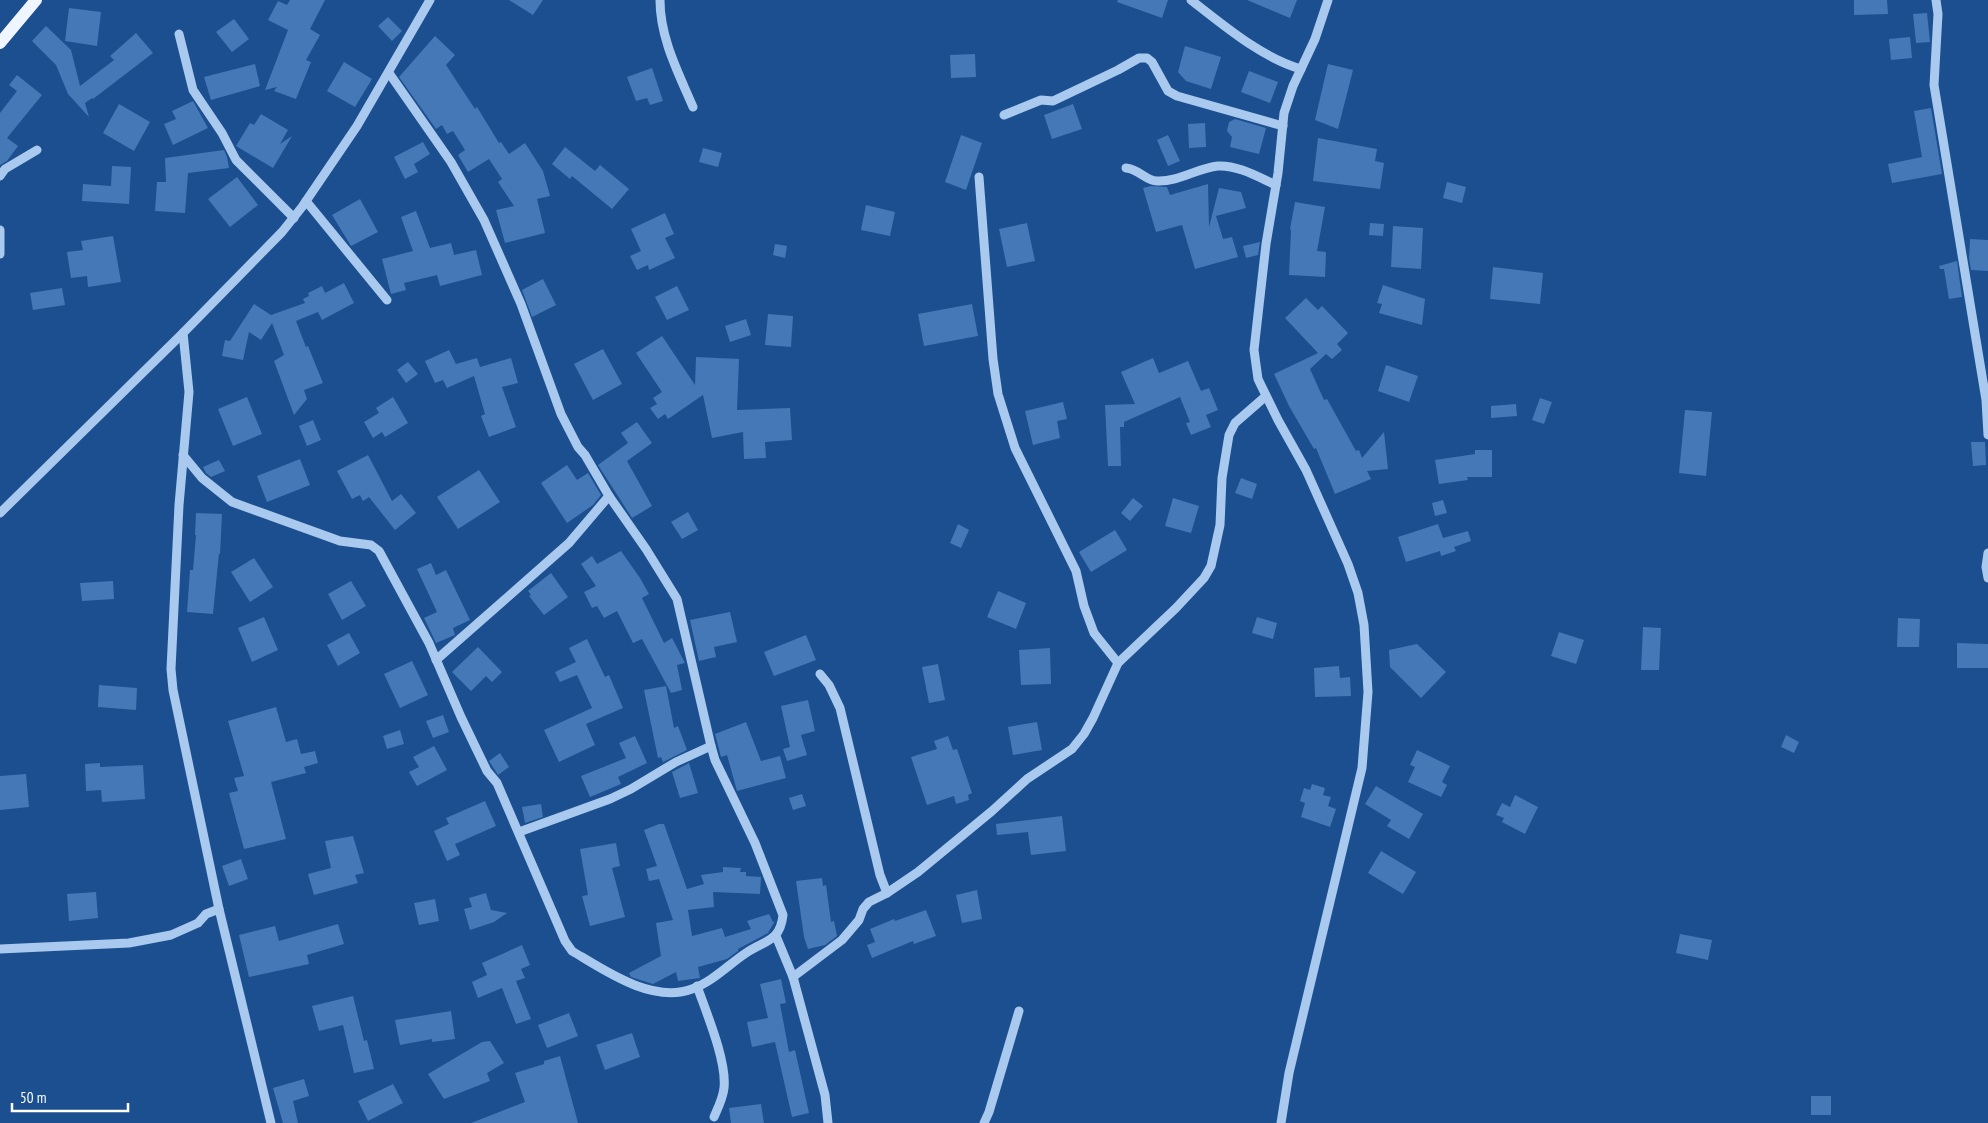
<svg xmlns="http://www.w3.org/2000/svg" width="1988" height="1123" font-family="'PT Sans Narrow',sans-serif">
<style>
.building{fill:#4478b7}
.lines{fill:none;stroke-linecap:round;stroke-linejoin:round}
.minor{stroke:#a9c9ee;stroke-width:9}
.major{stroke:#f0f6ff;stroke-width:12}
</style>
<rect width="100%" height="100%" fill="#1b4f8f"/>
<g class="building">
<path d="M290,0h35l-15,29 10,6 -14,25 5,2 -15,37 -22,-8 3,-4 -12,3 23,-60 -20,-10 10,-19 9,4z"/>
<path d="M509,0h34l-10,15z"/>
<path d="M1118,0h50l-6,18 -45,-16z"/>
<path d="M1247,0h50l-7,18z"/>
<path d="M1854,0h33l1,14 -34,1z"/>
<path d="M69,8l32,4 -4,34 -32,-5z"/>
<path d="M1927,13l3,29 -14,1 -3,-29z"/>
<path d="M388,17l14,14 -10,10 -14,-15z"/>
<path d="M234,19l15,20 -17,13 -16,-20z"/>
<path d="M46,26l25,24 9,36 34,-26 -4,-4 26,-23 17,20 -60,46 -1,-1 -7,5 4,14 -21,-23 -12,-29 -24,-24z"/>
<path d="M435,36l20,19 -9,10 29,44 2,-2 22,36 2,-1 8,12 16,-11 18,28 7,25 -13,3 8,34 -40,10 -9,-33 18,-4 -16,-24 4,-3 -13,-20 -21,13 -10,-17 7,-5 -12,-19 -6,3 -5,-9 -6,4 -37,-52z"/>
<path d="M1910,37l2,21 -21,2 -2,-21z"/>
<path d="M1185,46l36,11 -10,32 -25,-8 -8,-9z"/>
<path d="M975,54l1,23 -25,1 -1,-23z"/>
<path d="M344,62l28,17 -17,28 -28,-16z"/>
<path d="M255,64l5,22 -49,14 -7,-23z"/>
<path d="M1328,64l25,6 -15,59 -23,-9z"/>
<path d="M652,68l11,33 -13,4 -3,-7 -11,3 -9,-24z"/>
<path d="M1249,71l29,11 -8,21 -29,-11z"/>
<path d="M17,75l25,20 -35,43 11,8 -11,15 -7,4v-52l17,-22 -8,-6z"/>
<path d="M193,101l15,27 -35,17 -9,-21 12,-5 -4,-8z"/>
<path d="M119,104l31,18 -16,29 -31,-18z"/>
<path d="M1073,104l9,25 -30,10 -8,-24z"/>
<path d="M1931,108l11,66 -50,9 -4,-19 34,-7 -8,-46z"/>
<path d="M261,114l27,16 -8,14 12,-8 -19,32 -37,-22 14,-23 4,2z"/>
<path d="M1235,119l31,9 -7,26 -29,-7 2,-10 -5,-6 2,-9z"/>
<path d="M1205,123l1,24 -17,1 -1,-24z"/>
<path d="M961,135l21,8 -16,47 -21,-8z"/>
<path d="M1168,135l12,26 -12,5 -11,-26z"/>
<path d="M1318,138l59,11 -2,12 9,2 -4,26 -67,-8z"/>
<path d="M423,142l7,12 -16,10 4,8 -13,7 -11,-22z"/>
<path d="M565,147l30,24 5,-6 29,24 -17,20 -40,-33 -2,3 -18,-15z"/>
<path d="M703,148l19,5 -4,14 -19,-5z"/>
<path d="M224,150l3,7 2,11 -41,5 -3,40 -30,-2 2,-29h9l-1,-24z"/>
<path d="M112,166l19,1 -2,37 -47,-3 1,-17 28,2z"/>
<path d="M237,177l21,28 -28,22 -22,-28z"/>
<path d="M1447,182l19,5 -4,16 -19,-5z"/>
<path d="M1208,184l1,43 10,-39 22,4 5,16 -30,8 7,23 9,-2 6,20 -43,12 -13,-44 -26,7 -13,-44 8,-2 16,1 3,8z"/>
<path d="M360,199l18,33 -27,14 -19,-31z"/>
<path d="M1295,202l30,5 -8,44 9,1 -1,25 -36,-2 2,-45 -1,-1z"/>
<path d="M866,205l29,7 -5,24 -29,-6z"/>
<path d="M416,211l14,37 21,-5 3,12 22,-5 6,25 -42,11 -3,-11 -33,8 2,7 -15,4 -9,-35 31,-8 -12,-34z"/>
<path d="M665,213l9,21 -9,4 10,20 -26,12 -1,-5 -11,5 -7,-14 11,-5 -10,-22z"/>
<path d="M1027,223l8,38 -28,6 -8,-38z"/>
<path d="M1370,223l14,1 -1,12 -14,-1z"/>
<path d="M1393,226l30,2 -2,41 -30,-2z"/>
<path d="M113,236l8,46 -33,5 -1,-11 -16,2 -4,-26 16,-2 -2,-9z"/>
<path d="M1970,239l18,1v31l-17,-1 -2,-12z"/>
<path d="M1260,242l-2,13 -12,3 -3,-12z"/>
<path d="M775,244l12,2 -2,12 -12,-3z"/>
<path d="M1957,261l5,36 -13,2 -5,-30h-4l-1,-3z"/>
<path d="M1493,267l50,6 -3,31 -50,-5z"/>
<path d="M543,279l13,26 -24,12 -10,-27z"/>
<path d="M344,283l10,20 -32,17 -4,-8 -22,9 10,26 2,-1 15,37 -19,7 3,9 -13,16 -20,-54 10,-6 -12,-32 -11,17 -12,-8 -6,28 -21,-4 3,-16 5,1 24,-37 17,11 34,-12 -2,-4 6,-3 -1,-3 14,-7 3,7z"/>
<path d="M1383,285l42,14 -3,26 -43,-12 3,-9 -5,-1z"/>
<path d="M677,286l12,24 -22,10 -12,-23z"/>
<path d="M62,288l3,17 -32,5 -3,-17z"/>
<path d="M1306,298l12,12 4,-4 26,27 -11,11 5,6 -10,9 -6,-5 -16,15 14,31 3,-1 29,52 3,-1 3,8 22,-26 4,37 -21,2 4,8 -36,15 -19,-46 -2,1 -25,-43 -15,-32 44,-21 -33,-35z"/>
<path d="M972,304l6,32 -54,10 -6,-32z"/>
<path d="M768,314l25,2 -2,31 -26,-2z"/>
<path d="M746,319l5,16 -21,7 -5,-16z"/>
<path d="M662,336l33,49 1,-28 43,2 -2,51 53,-2 2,32 -27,2 1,16 -22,1 -1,-27 -31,6 -9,-43 -35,24 -3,-5 -7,5 -8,-11 7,-4 -4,-6 9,-6 -26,-39z"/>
<path d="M603,349l19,35 -29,16 -19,-36z"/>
<path d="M449,350l7,14 21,-6 3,9 31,-9 7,25 -16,4 14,40 -27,10 -8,-21 4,-2 -11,-38 -27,12 -4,-8 -8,3 -10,-22z"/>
<path d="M1153,358l6,15 29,-12 13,30 8,-3 9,22 -12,5 5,12 -20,8 -5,-12 4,-1 -10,-25 -56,25v5h-4l1,39h-13l-3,-61 30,-1 -14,-32z"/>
<path d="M408,362l10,12 -12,9 -9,-13z"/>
<path d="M1386,365l32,11 -9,26 -31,-11z"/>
<path d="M247,397l15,37 -29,12 -15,-37z"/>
<path d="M393,397l15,26 -23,14 -3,-5 -9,6 -9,-16 15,-9 -3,-5z"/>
<path d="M1540,398l12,4 -8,22 -12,-4z"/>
<path d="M1063,402l4,17 -10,2 3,17 -27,7 -8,-34z"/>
<path d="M1516,404l1,12 -26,2v-12z"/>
<path d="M1685,410l27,2 -6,64 -27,-3z"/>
<path d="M313,420l8,20 -14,6 -8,-20z"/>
<path d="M637,422l15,21 -25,18 25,45 -20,12 -34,-53 30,-22 -7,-10z"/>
<path d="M1971,442h14l1,23 -13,1z"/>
<path d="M1475,450h17v27h-25l1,3 -29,4 -4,-24 40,-6z"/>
<path d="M368,455l24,46 9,-7 15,19 -21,17 -26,-33 -6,4 -3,-6 -8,4 -15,-28z"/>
<path d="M300,459l10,26 -43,17 -10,-26z"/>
<path d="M219,460l6,11 -14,6 -5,-4 -3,-6z"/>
<path d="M567,465l10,15 11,-7 13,22 -8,10 -26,18 -26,-40z"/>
<path d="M479,470l21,32 -42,27 -21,-32z"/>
<path d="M1241,478l16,6 -5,15 -17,-6z"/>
<path d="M1133,498l10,8 -13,15 -9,-8z"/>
<path d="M1173,498l26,8 -8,27 -26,-7z"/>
<path d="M1443,500l4,13 -12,3 -3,-13z"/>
<path d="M688,512l10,18 -16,9 -11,-17z"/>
<path d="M196,513l26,1 -2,41 -1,-2 -6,61 -26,-2 3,-42h3l3,-35h-1z"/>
<path d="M958,524l11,6 -8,18 -11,-5z"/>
<path d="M1438,524l5,14 25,-7 3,10 -17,6 2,4 -15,5 -1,-5 -34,11 -8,-25z"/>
<path d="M1115,530l12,20 -36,22 -12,-20z"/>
<path d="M621,551l19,27 9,16 -7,4 22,45 8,-5 13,25 -8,2 5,25 -11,3 -29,-54 -9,4 -16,-32 -13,7 -7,-12 -5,2 -8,-16 12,-6 -15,-22 11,-8 5,8z"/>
<path d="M254,558l19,29 -23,15 -19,-30z"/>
<path d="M431,563l5,12 10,-5 24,50 -17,8 2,7 -19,8 -12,-25 13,-6 -20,-43z"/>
<path d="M551,573l17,24 -24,18 -15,-19 2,-1 -3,-4z"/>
<path d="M113,581l1,18 -32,2 -2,-18z"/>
<path d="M351,581l15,25 -24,14 -14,-26z"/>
<path d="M998,591l28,12 -10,26 -29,-12z"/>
<path d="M730,612l7,30 -23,5 2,10 -17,4 -9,-41z"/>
<path d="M264,617l14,33 -26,12 -14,-34z"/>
<path d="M1257,617l20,6 -4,16 -21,-6z"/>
<path d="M1898,618l22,1 -1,28h-22z"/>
<path d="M1643,627l18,1 -2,42h-18z"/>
<path d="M1559,632l25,8 -8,24 -25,-8z"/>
<path d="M349,633l11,20 -22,13 -11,-21z"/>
<path d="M806,635l10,25 -42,16 -10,-24z"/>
<path d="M587,639l18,38 4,-2 14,33 -37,16 9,21 -36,17 -15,-32 48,-22 -15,-33 -17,7 -5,-10 21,-10 -7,-14z"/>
<path d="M1957,643l31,1v24h-31z"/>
<path d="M1417,644l29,28 -25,26 -31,-31 -1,-17z"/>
<path d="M478,647l24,25 -10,10 -6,-6 -15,15 -19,-19z"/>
<path d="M1050,648l1,36 -30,1 -2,-35z"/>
<path d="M412,661l16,34 -28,13 -16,-34z"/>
<path d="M938,664l7,36 -16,3 -7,-36z"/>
<path d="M1339,666l1,12 10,-1 1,19 -36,1 -1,-29z"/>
<path d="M99,685l38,3 -1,22 -38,-3z"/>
<path d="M666,686l8,42 4,-2 9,24 -24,12 -2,-5 -3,1 -14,-68z"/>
<path d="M808,700l7,31 -14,4 6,20 -20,6 -4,-12 7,-2 -9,-41z"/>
<path d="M276,707l10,35 11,-3 4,15 14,-3 3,12 -14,4 2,6 -35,9 15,57 -42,10 -15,-56 9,-2 -4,-13 10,-2 -16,-55z"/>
<path d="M443,715l6,17 -16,6 -7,-17z"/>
<path d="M746,722l15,39 19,-5 6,22 -49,13 -10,-36 -6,2 -6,-23z"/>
<path d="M1037,722l5,28 -29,5 -5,-28z"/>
<path d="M400,730l4,14 -17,5 -4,-13z"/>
<path d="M1786,735l13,7 -5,11 -13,-6z"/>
<path d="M635,736l12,27 -29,14 3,7 -31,13 -9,-21 45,-18 -7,-15z"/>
<path d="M948,736l5,14 4,-1 15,44 -4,2 1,5 -13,4 -2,-8 -27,9 -16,-48 26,-8 -3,-8z"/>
<path d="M434,746l13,24 -30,16 -8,-14 10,-5 -6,-10z"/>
<path d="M1417,750l33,16 -8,16 5,3 -6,12 -33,-15 7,-15 -5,-2z"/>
<path d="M500,753l9,14 -11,8 -9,-14z"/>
<path d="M100,763v4l43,-2 2,34 -43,3 -1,-12 -15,1 -1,-27z"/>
<path d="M689,763l9,30 -18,5 -8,-26z"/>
<path d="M26,774l3,33 -29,3v-34z"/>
<path d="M1312,784l13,4 -2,7 8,2 -3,9 8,3 -6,18 -29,-10 4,-14 -5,-2 4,-13 6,2z"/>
<path d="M1376,786l47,28 -14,25 -22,-13 4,-6 -26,-16z"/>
<path d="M802,794l4,12 -13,4 -4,-12z"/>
<path d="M1515,795l23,12 -13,27 -23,-12 2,-4 -8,-3 6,-12 8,4z"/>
<path d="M485,801l11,25 -41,18 5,11 -13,6 -13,-30 15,-7 -3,-6z"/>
<path d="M541,804l2,13 -18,6 -3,-16z"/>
<path d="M1062,816l4,35 -35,4 -3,-23 -31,3 -1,-11z"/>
<path d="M659,824h5l23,65 17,-5 -3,-9 22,-3v-5l18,1 -1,4h6v4l15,1 -1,17 -47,-2 1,15 -26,3 4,26 30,-8 3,9 26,-8 -4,-8 22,-7 4,8 2,-1 -7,12 -30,16v2l-11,8 -29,8 2,11 -22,3 -2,-9 -23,12 -22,-7 -2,-4 32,-17 -5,-33 17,-3 -14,-41 -10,2 -3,-12 11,-3 -13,-36z"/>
<path d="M353,836l11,37 -9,2 3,8 -44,12 -6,-21 23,-6 -6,-27z"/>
<path d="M616,843l4,23 -8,2 13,49 -35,9 -8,-30 6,-1 -8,-46z"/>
<path d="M1381,851l35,21 -13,22 -35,-21z"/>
<path d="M241,859l7,20 -19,7 -7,-20z"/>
<path d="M822,878l1,8 3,-1 5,37 3,-1 3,15 -12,9 -17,4 -4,-12 -8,-56z"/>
<path d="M977,890l5,29 -20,4 -6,-28z"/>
<path d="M96,892l2,26 -29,3 -2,-27z"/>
<path d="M486,893l5,17 16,3 -13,9 -24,8 -6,-21 8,-2 -3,-9z"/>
<path d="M435,899l4,22 -20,4 -5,-22z"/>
<path d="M926,910l10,26 -22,8 -1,-3 -41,17 -5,-13 8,-3 -5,-13 24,-10 1,2z"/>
<path d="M338,924l6,20 -37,11 2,9 -60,13 -10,-42 36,-9 4,15z"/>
<path d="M1680,934l32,6 -4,20 -32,-7z"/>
<path d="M522,945l8,20 -9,4 4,9 -9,3 15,38 -15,5 -14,-36 -24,10 -6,-16 15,-7 -5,-12z"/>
<path d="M781,979l5,24 -6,1 9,48 6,-2 14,63 -17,4 -17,-75 -23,5 -5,-25 21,-4 -8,-34z"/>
<path d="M353,996l11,45 3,-1 7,29 -20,4 -11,-48 -24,6 -7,-25z"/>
<path d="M451,1011l4,28 -23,3v-3l-32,6 -5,-25z"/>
<path d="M569,1013l9,23 -31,12 -9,-23z"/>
<path d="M632,1033l8,24 -35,13 -9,-25z"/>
<path d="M490,1041l14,22 -17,10 3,8 -46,18 -16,-25 54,-32z"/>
<path d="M560,1056l18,67h-107l54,-21 -10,-29 29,-9v-3z"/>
<path d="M304,1079l5,17 -16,5 5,22h-15l-10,-35z"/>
<path d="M393,1084l10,19 -35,18 -10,-20z"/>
<rect x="1811" y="1096" width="20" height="19"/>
<path d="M761,1104l3,19h-33l-2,-15z"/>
</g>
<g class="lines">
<g class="minor">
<path d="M660,0c0,38 18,72 33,107"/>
<path d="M1191,0c32,25 71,58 110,69"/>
<path d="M1936,0l2,14 -4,71 52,315 2,35"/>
<path d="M179,34l14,56 29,43 14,27 58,58"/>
<path d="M1004,115l37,-15 12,1 65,-31 21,-12h8l5,4 16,29 9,5 106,30"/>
<path d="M1126,168c13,1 20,13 31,13 22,1 40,-13 61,-15 20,-1 40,11 58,19"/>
<path d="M0,176l5,-7 32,-19"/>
<path d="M979,177l14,182 5,35 17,54 61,123 8,35 10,27 24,30"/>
<path d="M306,201l81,99"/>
<path d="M0,230v24"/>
<path d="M183,455l19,23 30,24 108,39 31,4 8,6 50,92 32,74 26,54 10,12 68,158 7,10c32,19 80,53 120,38 20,-7 36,-24 54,-36 19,-13 34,-11 37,-38l-28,-72 -40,-83 -4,-14 -34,-147 -31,-50 -37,-53 -24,-41 -7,-8 -17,-33 -40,-110 -37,-84 -33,-58 -62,-89"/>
<path d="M0,513l183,-180"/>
<path d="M1988,553l-2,14 2,11"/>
<path d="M436,660l133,-117 40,-47"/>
<path d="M820,674l9,11 11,23 40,167 7,18"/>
<path d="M519,832l91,-33 21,-10 45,-27 35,-16"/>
<path d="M776,936l17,41 32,118 3,28"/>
<path d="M0,949l129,-6 42,-8 27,-12 8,-9 13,-5"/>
<path d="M793,977l49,-37 17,-20 4,-11 6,-7 18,-9 31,-21 74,-61 35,-32 45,-30 12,-15 9,-16 25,-55 58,-55 28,-30 7,-12 9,-41 2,-47 7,-43 6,-12 31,-27"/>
<path d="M697,986c9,26 30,75 27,102 -1,10 -6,20 -10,29"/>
<path d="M271,1123l-52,-214 -46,-219 -2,-21 8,-164 10,-113 -6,-59 99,-101 20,-25 55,-81 73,-126"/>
<path d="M984,1123l5,-11 30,-101"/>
<path d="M1281,1123l8,-50 73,-305 6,-76 -4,-67 -6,-32 -10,-29 -42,-94 -28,-50 -20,-41 -4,-29 12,-106 12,-71 6,-60 9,-27 22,-47 13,-39"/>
</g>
<path class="major" d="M0,43l36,-43"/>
</g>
<path d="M12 1103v8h116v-8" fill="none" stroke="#ffffff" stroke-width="2.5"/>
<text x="20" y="1103" font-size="15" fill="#ffffff" stroke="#1b4f8f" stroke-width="4" paint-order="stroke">50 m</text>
</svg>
